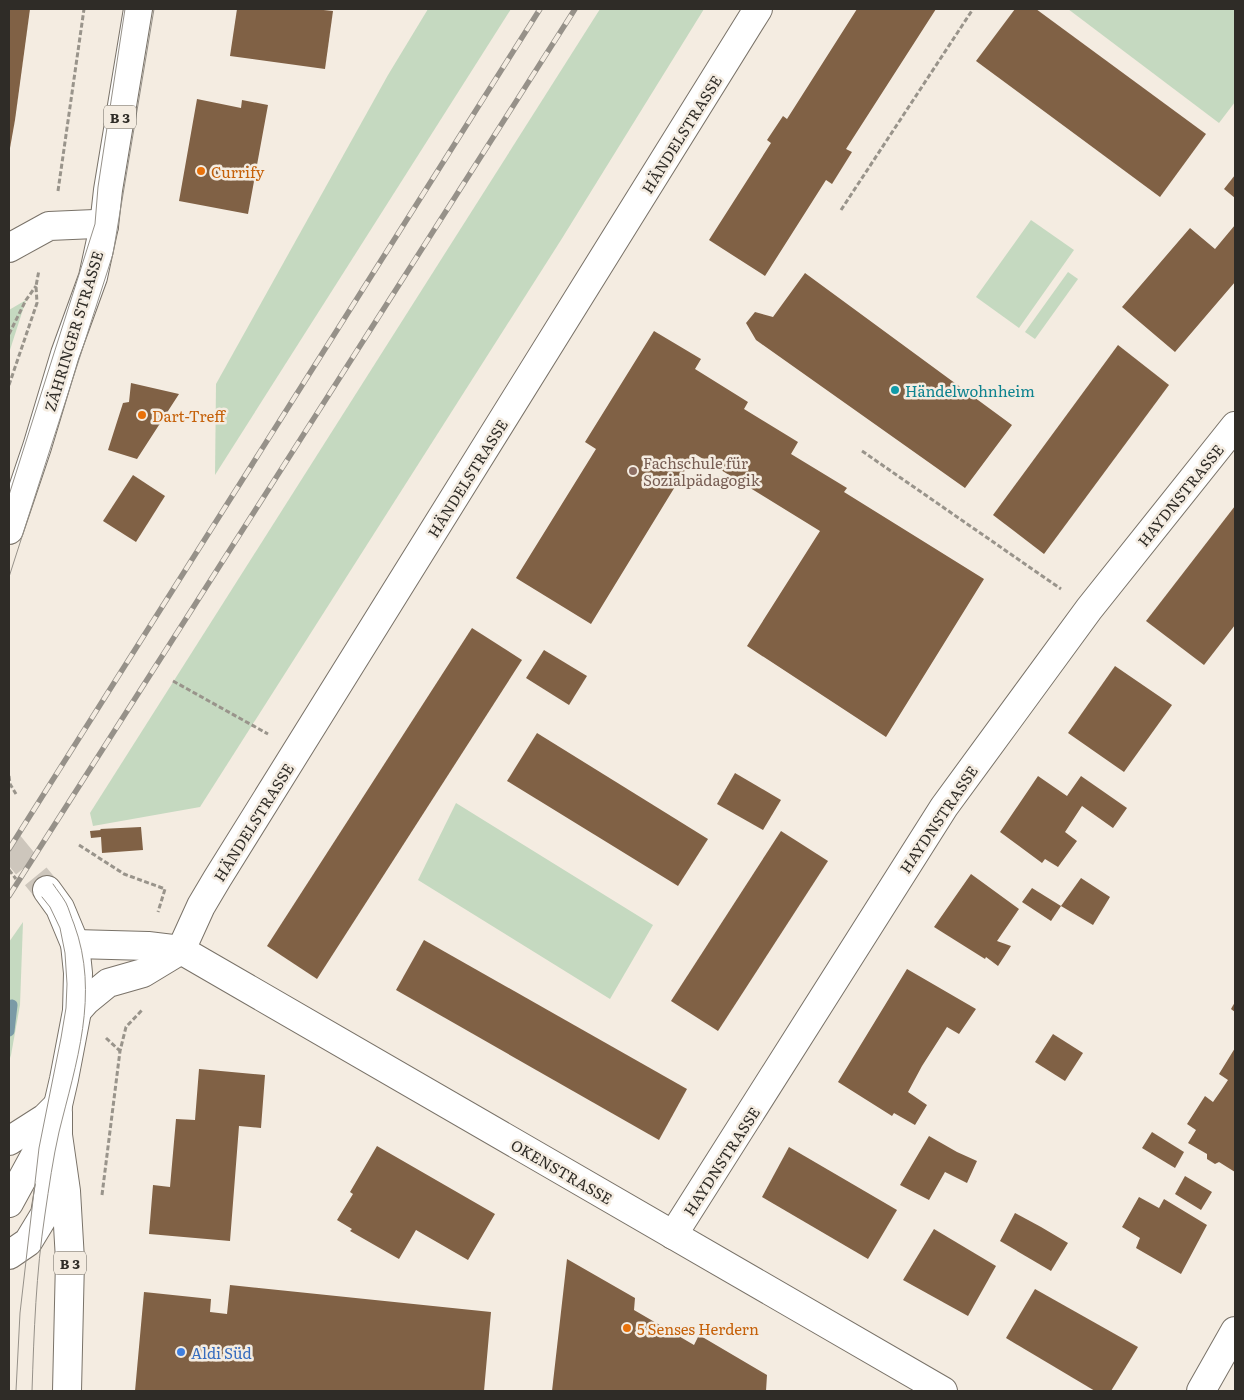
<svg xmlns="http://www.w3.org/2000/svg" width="1244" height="1400" font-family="Literata,serif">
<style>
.green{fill:#c5d9c0}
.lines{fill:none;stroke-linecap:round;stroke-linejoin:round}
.stream{stroke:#7a9aa6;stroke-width:11}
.building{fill:#806145}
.primary-tunnel{stroke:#cdc6bc;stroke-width:28;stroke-dasharray:28 14;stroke-linecap:butt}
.street-casing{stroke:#797268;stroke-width:30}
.secondary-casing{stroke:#797268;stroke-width:30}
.primary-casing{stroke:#797268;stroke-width:30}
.path{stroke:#99948b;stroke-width:3;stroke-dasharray:5 2.5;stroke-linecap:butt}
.street{stroke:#fff;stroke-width:28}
.secondary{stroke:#fff;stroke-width:28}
.primary{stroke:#fff;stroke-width:28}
.tram{stroke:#969189;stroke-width:1}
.rail-casing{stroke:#969189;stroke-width:5.5}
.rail{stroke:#f4ece1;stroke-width:4;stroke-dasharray:11;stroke-linecap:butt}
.food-dot{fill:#e8710a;stroke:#f4ece1;stroke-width:2}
.culture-dot{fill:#0f9aa8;stroke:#f4ece1;stroke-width:2}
.education-dot{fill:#8d6e63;stroke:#f4ece1;stroke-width:2}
.shop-dot{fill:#3f7fe0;stroke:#f4ece1;stroke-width:2}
.labels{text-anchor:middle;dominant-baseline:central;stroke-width:5;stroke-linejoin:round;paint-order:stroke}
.shield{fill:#f4ece1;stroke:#6a665f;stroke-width:1}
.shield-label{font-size:14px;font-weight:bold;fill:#2f2c27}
.street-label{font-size:15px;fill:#2f2c27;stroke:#f4ece1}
.food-label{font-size:15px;fill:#c56008;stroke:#f4ece1;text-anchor:start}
.culture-label{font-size:15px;fill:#0d838f;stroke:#f4ece1;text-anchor:start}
.education-label{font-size:15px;fill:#785e54;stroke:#f4ece1;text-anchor:start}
.shop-label{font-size:15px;fill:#366cbe;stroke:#f4ece1;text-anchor:start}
</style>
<rect width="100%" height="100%" fill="#f4ece1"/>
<g class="green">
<path d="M428,9h83l-296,466 1,-91 172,-309z"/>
<path d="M600,9h104l-143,231 -361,567 -107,19 -3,-13z"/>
<path d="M1068,9h167v93l-16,21z"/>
<path d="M1031,220l43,30 -55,78 -43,-31z"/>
<path d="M1068,272l10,7 -43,60 -10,-7z"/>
<path d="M26,300l-17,53v-43z"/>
<path d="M456,803l197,122 -43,74 -192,-119z"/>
<path d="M23,922l-3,83 -9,50 -2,6v-119z"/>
</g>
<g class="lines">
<path class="stream" d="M9,1031l3,-26"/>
</g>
<g class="building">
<path d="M9,9h21l-15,111 -5,28z"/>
<path d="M237,9h77l19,2 -8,58 -95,-13z"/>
<path d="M857,9h79l-90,140 6,3 -20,32 -6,-4 -61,96 -56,-36 62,-97 -4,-3 16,-24 4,3z"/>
<path d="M1015,9h21l170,125 -46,63 -184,-136z"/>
<path d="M197,99l44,9 1,-8 26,5 -20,109 -69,-13z"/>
<path d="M1235,175v23l-11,-9z"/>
<path d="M1235,225v57l-60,70 -53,-45 68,-79 25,21z"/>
<path d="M805,273l207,152 -47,63 -209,-148 -10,-17 9,-11 18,5z"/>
<path d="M654,331l47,28 -6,10 53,33 -4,7 54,33 -7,12 56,34 -3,4 140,87 -98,158 -139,-91 73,-115 -125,-77 -104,170 -75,-46 80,-129 -11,-7z"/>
<path d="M1118,345l51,40 -125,169 -51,-39z"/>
<path d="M131,383l48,11 -42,65 -29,-9 15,-47 6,-1z"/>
<path d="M133,475l32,21 -29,46 -33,-21z"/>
<path d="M1235,506v119l-31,40 -58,-44z"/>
<path d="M472,628l50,32 -205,319 -50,-33z"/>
<path d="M544,650l43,26 -18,29 -43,-27z"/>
<path d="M1115,666l57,39 -48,67 -56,-39z"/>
<path d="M537,733l171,106 -30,47 -171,-105z"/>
<path d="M735,773l46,27 -18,30 -46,-26z"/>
<path d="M1038,776l29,20 14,-20 46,32 -14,20 -31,-22 -17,26 12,9 -19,26 -13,-8 -3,4 -42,-31z"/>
<path d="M141,827l2,23 -41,3 -1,-16 -10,1 -1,-7 11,-1 -1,-1z"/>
<path d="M781,831l47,30 -110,170 -47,-30z"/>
<path d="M971,874l48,35 -22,32 14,5 -13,20 -12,-9 -1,2 -51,-32z"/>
<path d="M1081,878l29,19 -17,28 -32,-19z"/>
<path d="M1032,888l29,18 -10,15 -29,-19z"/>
<path d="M424,940l263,149 -28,51 -263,-150z"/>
<path d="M907,969l69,40 -17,25 -12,-7 -25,39 -14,26 19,13 -12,20 -21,-12 -2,3 -54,-34z"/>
<path d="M1235,1002v10l-4,-3z"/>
<path d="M1053,1034l30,19 -18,28 -30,-19z"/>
<path d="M1235,1048v124l-16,-10 -4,2 -8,-5v-5l-19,-11 8,-13 -9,-6 18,-28 8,6 7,-10 8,-12 -9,-6z"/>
<path d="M199,1069l66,6 -4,53 -22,-2 -9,115 -81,-7 4,-49 17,2 6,-68 19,1z"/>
<path d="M1152,1132l32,20 -9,16 -33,-20z"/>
<path d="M929,1136l28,16 20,9 -10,22 -22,-11 -16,28 -29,-15z"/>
<path d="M377,1146l118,68 -27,46 -52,-30 -17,29 -49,-28 2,-2 -15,-9 16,-26 -3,-2z"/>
<path d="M789,1147l108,63 -29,49 -106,-62z"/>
<path d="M1185,1176l27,16 -11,18 -26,-16z"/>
<path d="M1139,1197l20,11 5,-9 43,26 -26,49 -45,-26 4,-10 -18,-11z"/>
<path d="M1015,1213l26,14 27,16 -17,28 -51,-30z"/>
<path d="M934,1229l62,37 -28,50 -65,-36z"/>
<path d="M567,1259l68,39 -1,12 60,35 5,-10 68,40 -1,16h-214z"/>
<path d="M230,1285l261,27 -7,79h-349l9,-99 67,7 -1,13 17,2z"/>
<path d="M1035,1289l103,58 -27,44h-16l-89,-53z"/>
</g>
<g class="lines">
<path class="primary-tunnel" d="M9,844l38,46"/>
<defs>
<g id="street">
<path d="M9,248l40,-22 46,-2 9,2"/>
<path d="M75,944l73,2 33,4 762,441"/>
<path d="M181,950l20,-44 16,-27 541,-870"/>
<path d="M77,1011l9,-10 22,-18 35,-10 38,-23"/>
<path d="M673,1235l271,-428 145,-198 146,-183"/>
<path d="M1201,1391l34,-60"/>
</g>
<g id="secondary">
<path d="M9,1141l36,-23 13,-13"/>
<path d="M9,1255l19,-13 17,-28 12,-72"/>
</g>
<g id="primary">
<path d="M9,530l28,-83 28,-93 28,-77 11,-51 4,-36 30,-181"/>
<path d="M58,1112v23l8,56 4,69 -3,131"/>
<path d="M9,1203l30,-55 19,-43 6,-26 13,-68 1,-38 -3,-29 -15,-36 -13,-18"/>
</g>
</defs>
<use href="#street" class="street-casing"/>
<use href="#secondary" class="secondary-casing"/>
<use href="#primary" class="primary-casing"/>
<g class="path">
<path d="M58,191l26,-182"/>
<path d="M841,210l132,-201"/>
<path d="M9,334l17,-34 10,-14"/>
<path d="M9,385l28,-82 -1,-17 3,-16"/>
<path d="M862,451l199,138"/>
<path d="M173,681l95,53"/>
<path d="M9,776l1,8 6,10"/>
<path d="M79,845l45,29 41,15 -7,23"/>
<path d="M9,870l7,9"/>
<path d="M106,1038l14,13"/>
<path d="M102,1195l18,-144 6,-24 17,-18"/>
</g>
<use href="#street" class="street"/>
<use href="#secondary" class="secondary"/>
<use href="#primary" class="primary"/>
<g class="tram">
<path d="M9,495l86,-271 3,-37 27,-178"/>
<path d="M9,577l104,-323 41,-245"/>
<path d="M16,1391l4,-78 19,-165 22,-110 5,-30 1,-24 -2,-31 -5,-25 -10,-21 -8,-10"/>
<path d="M32,1391c2,-59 4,-118 13,-177 4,-27 8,-56 14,-82 17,-69 41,-138 15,-208 -3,-7 -5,-15 -8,-21 -4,-7 -9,-13 -13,-19"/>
</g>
<defs>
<g id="rail">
<path d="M9,849l531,-840"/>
<path d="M9,896l566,-887"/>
</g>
</defs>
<use href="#rail" class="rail-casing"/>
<use href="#rail" class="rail"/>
</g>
<g class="food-dot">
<circle cx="201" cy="171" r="5"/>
<circle cx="142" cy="415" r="5"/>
<circle cx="627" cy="1328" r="5"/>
</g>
<circle class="culture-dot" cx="895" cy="390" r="5"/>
<circle class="education-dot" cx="633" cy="471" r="5"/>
<circle class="shop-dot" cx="181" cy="1352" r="5"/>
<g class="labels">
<g class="shield">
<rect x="104" y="105.5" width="32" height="23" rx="4"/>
<rect x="54" y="1251.5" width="32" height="23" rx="4"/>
</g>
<g class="shield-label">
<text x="120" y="117">B 3</text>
<text x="70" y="1263">B 3</text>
</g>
<g class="street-label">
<text transform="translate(681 134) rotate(-58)">HÄNDELSTRASSE</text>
<text transform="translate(73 331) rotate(-73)">ZÄHRINGER STRASSE</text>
<text transform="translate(467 478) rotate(-58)">HÄNDELSTRASSE</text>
<text transform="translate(1180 495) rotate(-51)">HAYDNSTRASSE</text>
<text transform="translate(938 819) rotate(-56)">HAYDNSTRASSE</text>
<text transform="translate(253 822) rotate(-58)">HÄNDELSTRASSE</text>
<text transform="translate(721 1161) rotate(-57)">HAYDNSTRASSE</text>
<text transform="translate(562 1171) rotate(30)">OKENSTRASSE</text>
</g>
<g class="food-label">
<text x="211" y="171">Currify</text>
<text x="152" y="415">Dart-Treff</text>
<text x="637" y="1328">5 Senses Herdern</text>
</g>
<g class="culture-label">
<text x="905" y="390">Händelwohnheim</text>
</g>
<g class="education-label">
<text x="643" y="462">Fachschule für<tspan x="643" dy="17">Sozialpädagogik</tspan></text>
</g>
<g class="shop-label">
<text x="191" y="1352">Aldi Süd</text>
</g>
</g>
<rect width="1244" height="1400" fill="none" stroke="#2f2c27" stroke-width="20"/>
</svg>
